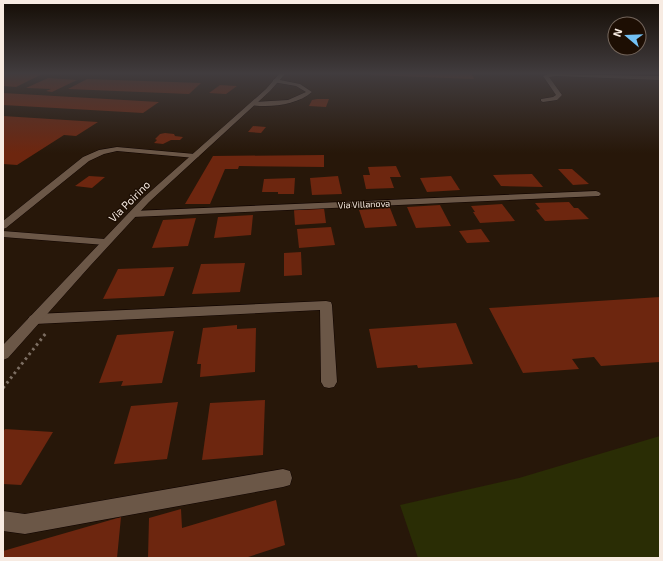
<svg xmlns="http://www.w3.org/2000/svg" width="663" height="561" font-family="'Exo 2',sans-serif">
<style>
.green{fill:#2a2d05}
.building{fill:#6d260f}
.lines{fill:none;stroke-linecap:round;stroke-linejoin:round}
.lane-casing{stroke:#0f0300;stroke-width:1}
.street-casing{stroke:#0f0300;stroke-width:1}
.secondary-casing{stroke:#0f0300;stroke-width:1}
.path{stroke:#7c6e62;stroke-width:3;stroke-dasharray:2.5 3.5;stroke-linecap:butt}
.lane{fill:#6b5747;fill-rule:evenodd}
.street{fill:#6b5747;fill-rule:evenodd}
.secondary{fill:#6b5747;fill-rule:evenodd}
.labels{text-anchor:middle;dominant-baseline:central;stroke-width:3;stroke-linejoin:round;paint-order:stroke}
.far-street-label{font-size:9px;fill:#f7ebe2;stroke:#1d0e03}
.street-label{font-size:11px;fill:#f7ebe2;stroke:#1d0e03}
</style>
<rect width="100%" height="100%" fill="#271709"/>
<path class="green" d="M660,436v122h-242l-18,-53 119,-27z"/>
<g class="building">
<path d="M3,74h39l-26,13 -13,-1z"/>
<path d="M371,74h101l2,5 -103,-4z"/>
<path d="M48,78l29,2 -25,12 -6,-1 5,-2 -25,-1z"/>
<path d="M87,79l114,4 -12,11 -121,-5z"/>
<path d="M220,85l17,1 -11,8 -17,-1z"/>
<path d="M3,93l156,9 -16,11 -140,-8z"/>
<path d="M317,99h12l-3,8 -17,-1 3,-6z"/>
<path d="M3,116l95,6 -22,14 -12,-1 -47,30 -14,-1z"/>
<path d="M253,126l13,1 -5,6 -13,-1z"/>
<path d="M165,133l9,1 1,2 8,1 -3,3h-9l-8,4 -9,-1 3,-3 -2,-1 5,-5z"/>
<path d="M324,155v12l-85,-1 -1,3h-13l-15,35h-25l28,-48z"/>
<path d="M396,166l5,11h-11l4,11 -28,1 -3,-14h7l-2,-8z"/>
<path d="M558,169h14l17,15 -16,1z"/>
<path d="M532,174l11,13 -42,-1 -8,-11z"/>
<path d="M89,176l16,1 -13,11 -17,-2z"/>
<path d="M338,176l4,18 -30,1 -2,-17z"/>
<path d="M451,176l9,14 -33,2 -7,-14z"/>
<path d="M295,178l-1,16h-16v-2h-16l2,-13z"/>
<path d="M569,202l5,6h4l11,11 -44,2 -9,-11 4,-1 -5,-6z"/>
<path d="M502,204l13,17 -35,2 -7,-11h2l-4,-6z"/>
<path d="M440,205l11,21 -35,2 -9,-21z"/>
<path d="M324,208l2,15 -31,2 -1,-15z"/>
<path d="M390,208l7,18 -32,2 -6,-18z"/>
<path d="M253,215l-2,20 -37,3 4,-21z"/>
<path d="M196,218l-8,28 -36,2 11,-28z"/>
<path d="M331,227l4,18 -36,3 -2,-19z"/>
<path d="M481,229l9,13 -23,1 -8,-12z"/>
<path d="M301,252l1,23 -18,1v-23z"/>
<path d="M245,263l-5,29 -48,2 9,-30z"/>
<path d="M174,267l-10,29 -61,3 15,-30z"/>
<path d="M660,297v65l-59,4 -7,-9 -22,2 7,10 -56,4 -34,-65z"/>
<path d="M456,323l17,41 -55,4 -1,-3 -40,3 -8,-39z"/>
<path d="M237,325v4l19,-1 -1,44 -55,5 1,-13h-4l6,-36z"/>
<path d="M174,331l-12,52 -41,3 2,-5 -24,2 18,-48z"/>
<path d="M265,400l-2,55 -61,5 8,-57z"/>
<path d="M178,402l-11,57 -53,5 17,-58z"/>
<path d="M5,429l48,3 -32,53 -18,-1v-52z"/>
<path d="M276,500l9,45 -40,13h-97l1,-40 32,-9 1,19z"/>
<path d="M121,517l-4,41h-114v-7z"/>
</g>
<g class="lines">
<defs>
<g id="lane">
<path d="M275,79l25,5 12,8c-15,13 -42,16 -61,13v-2l2,-1 35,-2 18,-8 -10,-6 -23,-4v-2z"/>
<path d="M117,147l78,7 4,2 -4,2 -78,-7 -13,3 -15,7 -83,67 -3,1v-8l80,-64 16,-7z"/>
<path d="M3,231l102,8 5,3 -5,3 -102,-8z"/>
</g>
<g id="street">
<path d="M548,74l112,2v4l-104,-4 -7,1 13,18 -5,5 -14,2 -2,-1v-2l12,-2 3,-2 -13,-19z"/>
<path d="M596,191l3,1 2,2 -2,2 -466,21 -5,-3 5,-3z"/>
<path d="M326,301l5,1 1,3 5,77 -3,5 -5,1 -5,-1 -3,-5 -1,-72 -285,14 -5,-2 -2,-3 2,-3 5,-2z"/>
<path d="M283,469l7,2 2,7 -2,7 -7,2 -258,47 -22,-3v-20l22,3z"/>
</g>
<path id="secondary" d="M279,74h6l-15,17 -121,111 -59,64 -82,92 -5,2v-15l140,-147 123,-109z"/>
</defs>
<use href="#lane" class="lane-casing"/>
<use href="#street" class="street-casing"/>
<use href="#secondary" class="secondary-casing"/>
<path class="path" d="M3,388l43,-55"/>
<use href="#lane" class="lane"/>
<use href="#street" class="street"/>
<use href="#secondary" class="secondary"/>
</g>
<linearGradient id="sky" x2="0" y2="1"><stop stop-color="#150d05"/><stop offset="0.48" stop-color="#413c3e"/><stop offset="1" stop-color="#413c3e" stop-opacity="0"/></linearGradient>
<rect width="663" height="153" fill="url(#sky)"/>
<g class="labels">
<g class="far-street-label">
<text transform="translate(364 204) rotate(-2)">Via Villanova</text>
</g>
<g class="street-label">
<text transform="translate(129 201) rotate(-45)">Via Poirino</text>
</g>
</g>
<rect width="663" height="561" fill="none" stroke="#f7ebe2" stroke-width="8"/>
<g transform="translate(627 36) rotate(289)"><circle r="19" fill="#1d0e03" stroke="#74665c"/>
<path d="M0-3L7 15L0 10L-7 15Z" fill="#73c1f5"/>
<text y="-6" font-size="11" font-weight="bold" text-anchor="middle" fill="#f7ebe2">N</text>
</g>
</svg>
